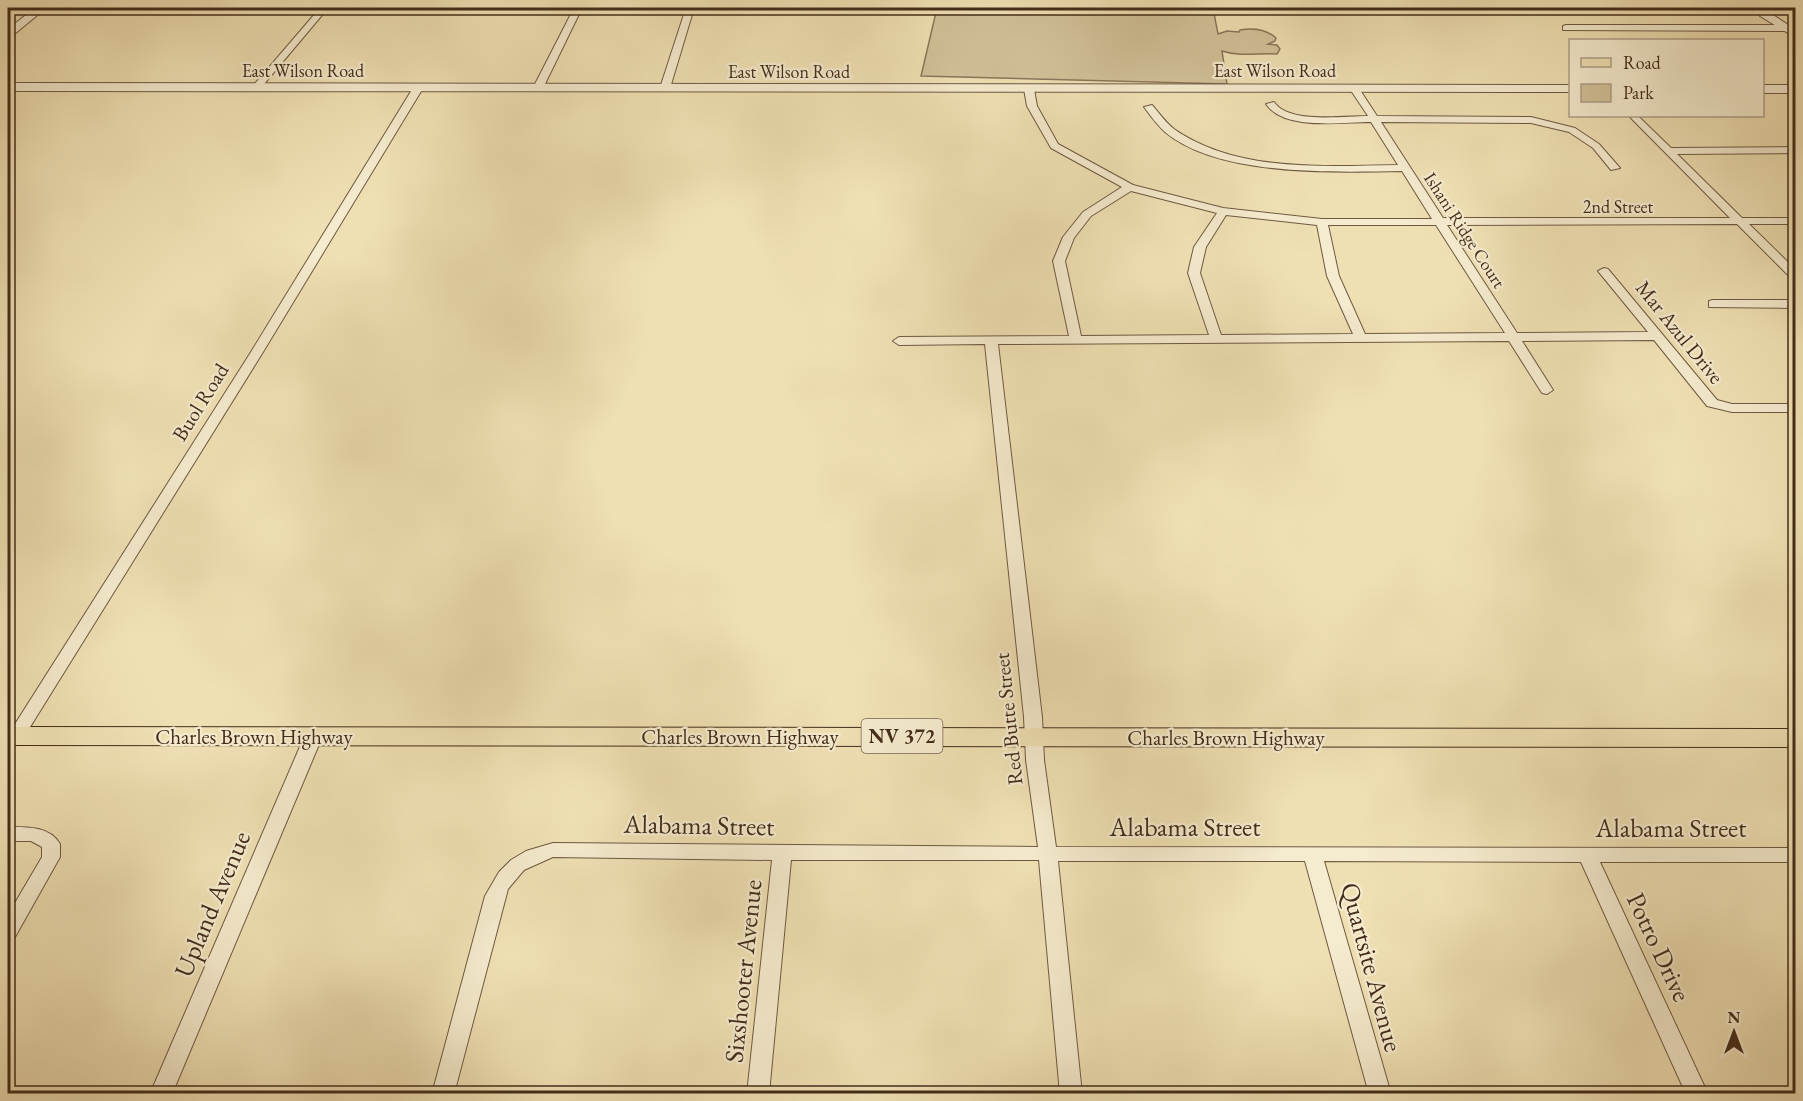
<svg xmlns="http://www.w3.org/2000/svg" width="1803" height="1101" font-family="'EB Garamond',serif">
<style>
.green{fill:#d2c199;stroke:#8a765a;stroke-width:1.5}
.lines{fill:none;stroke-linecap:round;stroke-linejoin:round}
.minor-casing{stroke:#6e5941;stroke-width:2}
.tertiary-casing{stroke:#6e5941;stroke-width:2}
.primary-casing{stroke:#432c1b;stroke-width:2}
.minor{fill:#f5ebce;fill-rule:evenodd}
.tertiary{fill:#f5ebce;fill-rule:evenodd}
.primary{fill:#efe0b3;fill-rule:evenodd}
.labels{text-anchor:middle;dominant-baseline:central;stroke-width:4.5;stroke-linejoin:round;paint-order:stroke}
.far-street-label{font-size:18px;fill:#432c1b;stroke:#f5ebce}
.shield{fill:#f5ebce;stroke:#786551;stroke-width:1.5}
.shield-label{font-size:20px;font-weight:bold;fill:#432c1b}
.street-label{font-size:21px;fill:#432c1b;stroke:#f5ebce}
.near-street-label{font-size:26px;fill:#432c1b;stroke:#f5ebce}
</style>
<rect width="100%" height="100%" fill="#efe0b3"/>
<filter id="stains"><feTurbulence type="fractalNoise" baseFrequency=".00333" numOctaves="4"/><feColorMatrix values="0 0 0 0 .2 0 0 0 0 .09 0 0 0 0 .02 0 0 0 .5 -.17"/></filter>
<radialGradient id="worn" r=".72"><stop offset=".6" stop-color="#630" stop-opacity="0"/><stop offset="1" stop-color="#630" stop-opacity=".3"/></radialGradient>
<path class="green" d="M937,8h276l5,26 9,-3 12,1 1,-2c16,-3 27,0 36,8l-1,3 -7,3 9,1 3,4 -3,5c-19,-1 -37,3 -55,-3l5,33 -306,-8z"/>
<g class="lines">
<defs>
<g id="minor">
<path d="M320,8h8l-69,82h-6v-4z"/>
<path d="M574,8h8l-39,80 -8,2 -2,-2z"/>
<path d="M686,8h8l-24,80 -8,2 -2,-2z"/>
<path d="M1566,25h220l4,3 -4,3 -223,-1v-4z"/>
<path d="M418,85l5,3 -160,264 -241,388h-12l-2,-4 2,-4 241,-380 162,-264z"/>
<path d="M1029,86l5,3 3,17 21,38 75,41 90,23 99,11h110l-30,-48c-66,1 -184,6 -237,-39 -8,-7 -15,-17 -21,-25l8,-2c7,8 14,18 22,24 63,44 152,37 224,36l-27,-43c-29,0 -87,9 -105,-18l8,-2c15,22 69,14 94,14l-18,-27 5,-3 3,1 19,29 154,1 44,11 24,16 21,24 -9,2 -18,-22 -24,-16 -38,-9 -150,-1 62,96h287l-101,-102h9l33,32 125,-1v6l-119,1 65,64h54v6h-47l47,46v10l-4,-1 -55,-55 -290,1 70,108 131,-1 -50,-61 6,-3 4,1 109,131 15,4h64v8h-64l-25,-6 -53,-66 -132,1 31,49 -6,4 -5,-1 -33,-52 -511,3 44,373 2,43 12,87 740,1v14h-196l108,232h-22l-105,-232 -257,-1 67,233h-22l-64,-233h-247l24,233h-22l-21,-234h-248l-22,234h-22l25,-234 -219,-3 -29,13 -16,19 -54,205h-22l53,-198 14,-24 12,-12 15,-9 27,-8 485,4 -12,-87 -2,-43 -39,-373 -86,1 -6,-4 6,-4 170,-1 -16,-75 10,-24 20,-25 39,-25 -71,-39 -24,-42 -3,-17zM1131,191l86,22 -23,34 -6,26 21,62 -128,1 -16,-75 9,-23 17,-22zM1226,215l91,10 10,51 26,58 -132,1 -21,-62 6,-26zM1328,225h108l69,108 -140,1 -26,-58z"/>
<path d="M1713,300h83v8l-87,-1v-6z"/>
<path d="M314,729l6,2 3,4 -151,359h-22l155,-359 3,-4z"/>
<path d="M8,827c18,0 42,-1 52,17v13l-45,80 -7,3v-25l34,-58v-10l-11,-6h-23z"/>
</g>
<g id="tertiary">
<path d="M35,8h11l-34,28 -4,1v-8z"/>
<path d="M1763,8h14l-7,5 26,17v8l-36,-22 -1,-2z"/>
<path d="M8,83l1562,2v7l-1562,-1z"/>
<rect x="1762" y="85" width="34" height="8"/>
</g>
<path id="primary" d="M8,727l1788,2v18l-1788,-2z"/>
</defs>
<use href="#minor" class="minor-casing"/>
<use href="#tertiary" class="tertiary-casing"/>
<use href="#primary" class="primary-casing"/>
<use href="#minor" class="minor"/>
<use href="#tertiary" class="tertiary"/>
<use href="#primary" class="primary"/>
</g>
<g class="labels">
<g class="far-street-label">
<text x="303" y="70">East Wilson Road</text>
<text x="1275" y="70">East Wilson Road</text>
<text x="789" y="71">East Wilson Road</text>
<text x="1618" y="206">2nd Street</text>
<text transform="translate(1465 230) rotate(57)">Ishani Ridge Court</text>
</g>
<rect class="shield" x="861.5" y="719" width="81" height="34" rx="4.5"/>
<g class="shield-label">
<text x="902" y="736">NV 372</text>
</g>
<g class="street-label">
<text transform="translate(1680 332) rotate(51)">Mar Azul Drive</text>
<text transform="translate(200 402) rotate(-58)">Buol Road</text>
<text transform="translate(1008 719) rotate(-96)">Red Butte Street</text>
<text x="254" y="736">Charles Brown Highway</text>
<text x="740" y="736">Charles Brown Highway</text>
<text x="1226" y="737">Charles Brown Highway</text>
</g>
<g class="near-street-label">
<text transform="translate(699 825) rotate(1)">Alabama Street</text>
<text x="1185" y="827">Alabama Street</text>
<text x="1671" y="828">Alabama Street</text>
<text transform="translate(212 904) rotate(-67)">Upland Avenue</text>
<text transform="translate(1659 947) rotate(65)">Potro Drive</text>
<text transform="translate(1372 967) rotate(75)">Quartsite Avenue</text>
<text transform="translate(743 971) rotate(-84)">Sixshooter Avenue</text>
</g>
</g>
<rect width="1803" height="1101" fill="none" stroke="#efe0b3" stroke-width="30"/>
<rect x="9" y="9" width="1785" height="1083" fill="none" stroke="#432c1b" stroke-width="3"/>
<rect x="15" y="15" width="1773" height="1071" fill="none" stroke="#432c1b" stroke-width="1.5"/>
<rect x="1569" y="39" width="195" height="78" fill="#f5ebce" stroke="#ae9f86" stroke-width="1.5"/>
<rect x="1581" y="58" width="30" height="9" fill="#efe0b3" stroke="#ae9f86" stroke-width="1.5"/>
<text x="1623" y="69" font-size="18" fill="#432c1b">Road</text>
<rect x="1581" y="84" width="30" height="18" fill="#d2c199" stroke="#ae9f86" stroke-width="1.5"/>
<text x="1623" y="99" font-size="18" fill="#432c1b">Park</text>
<g transform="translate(1734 1032)" stroke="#f5ebce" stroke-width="4.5" paint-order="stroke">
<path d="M0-4.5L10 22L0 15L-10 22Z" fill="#432c1b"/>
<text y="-9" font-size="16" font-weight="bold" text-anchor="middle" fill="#432c1b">N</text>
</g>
<rect width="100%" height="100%" filter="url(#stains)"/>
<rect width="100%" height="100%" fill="url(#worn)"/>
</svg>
